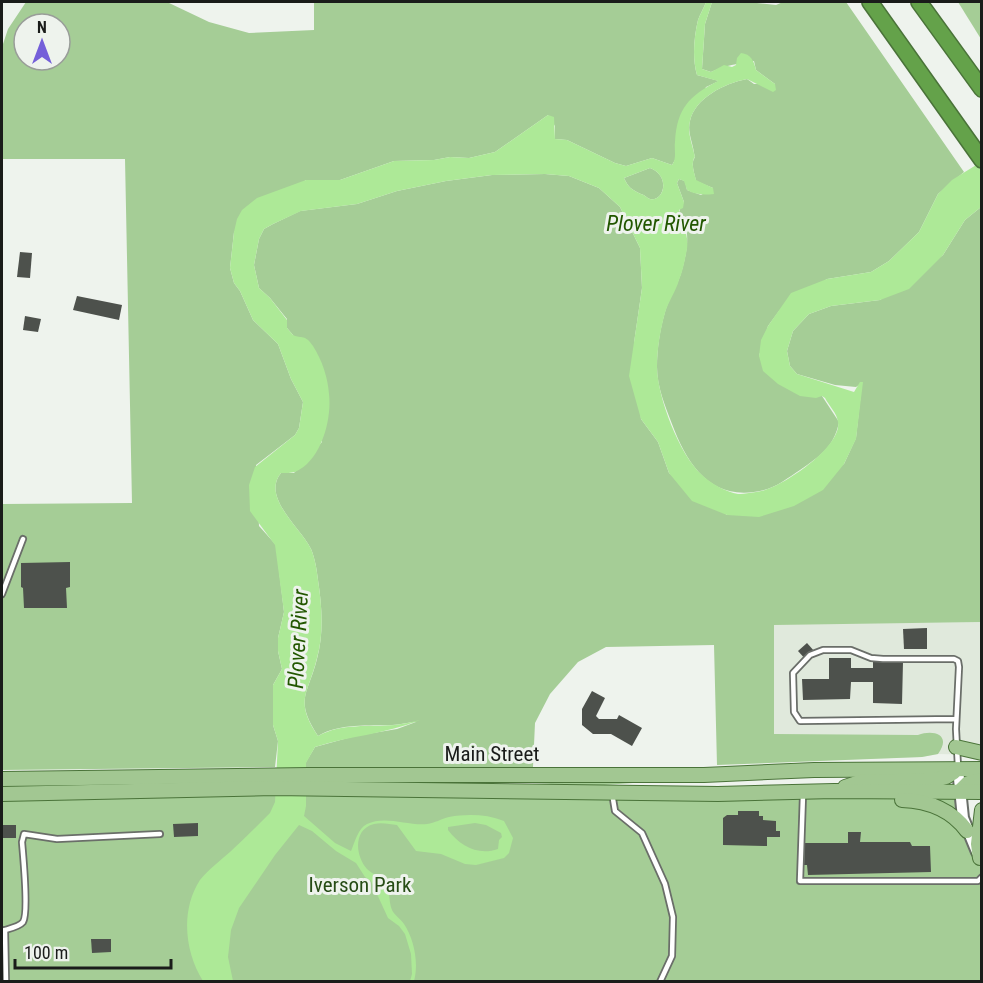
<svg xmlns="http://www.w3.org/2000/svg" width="983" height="983" font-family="'Roboto Condensed',sans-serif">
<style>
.built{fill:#e0e9dc}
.green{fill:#a5cd96;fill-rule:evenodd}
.water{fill:#ade997;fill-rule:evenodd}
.building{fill:#4d514c}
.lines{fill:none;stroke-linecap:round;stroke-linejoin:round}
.service-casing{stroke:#6a6e69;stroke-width:8}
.tertiary-casing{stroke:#6a6e69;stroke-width:14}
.primary-casing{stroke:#4a7339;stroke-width:16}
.motorway-casing{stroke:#4a7339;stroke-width:18}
.service{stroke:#fff;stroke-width:4.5}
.tertiary{stroke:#fff;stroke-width:10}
.primary{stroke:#a2c792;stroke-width:14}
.motorway{stroke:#64a24a;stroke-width:15}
.labels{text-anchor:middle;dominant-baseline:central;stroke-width:6;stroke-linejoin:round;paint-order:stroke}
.street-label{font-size:21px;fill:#1a1c1a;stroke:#eef3ed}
.park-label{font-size:21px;fill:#264c15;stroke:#eef3ed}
.water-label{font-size:22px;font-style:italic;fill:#225700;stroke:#eef3ed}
</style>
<rect width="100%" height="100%" fill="#eef3ed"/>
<path class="built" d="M981,622v133l-43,-1 -16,3 -148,5v-138z"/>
<g class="green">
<path d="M26,2h141l42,20 40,11 65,-3v-28h392c-2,6 -6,12 -8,18 -4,17 -6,38 -1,55l22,6 -13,6 -31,59v14l-3,5 -20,-7 -26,8 -11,-3 -48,-23 -12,-1v-13l-7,-11 -53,37 -26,6 -19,-1 -16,3 -40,1 -54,19h-34l-72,52 -4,36 4,15 6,8 13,29 25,24 13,35 12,23 -4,26 -4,7 -39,30 3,61 17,19 8,67 -6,26v13l4,18 -9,16v40l5,16 -3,26 -273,3v-266l130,-1 -7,-344h-123v-112l6,-18zM24,24h36v36h-36z"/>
<path d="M712,2h35l29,3 7,-3h63l118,170 -26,22 -19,38 -30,29 -18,11 -44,7 -48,32 -11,15 -9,30 63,40 17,26c-5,25 -19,34 -39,48 -11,7 -23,17 -36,20 -51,13 -76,-23 -92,-66 -7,-19 -15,-37 -15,-57 0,-18 3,-38 8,-55 4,-14 13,-27 17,-42 3,-11 6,-24 5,-36 -1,-15 -15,-14 -3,-32l-7,-19 2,-4 6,2 2,9 14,5 12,-7 -17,-7c-1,-6 -4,-13 -3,-19 1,-6 3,-2 1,-9 -1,-10 -7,-21 -4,-32 5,-23 35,-38 57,-42l7,5h21l-19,-14 -2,-9c-16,3 -29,4 -43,11l-9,-3 3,-45z"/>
<path d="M958,2h23v37z"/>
<path d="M650,168c21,8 14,34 0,31 -3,-1 -5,-4 -9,-5 -9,-4 -13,-7 -17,-16z"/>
<path d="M545,174l24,2 30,12 21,19 20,41 2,40 -8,55 7,76 17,23 11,31 58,42 117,-51 12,-26 6,-55 -6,4 -21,-2 -38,-11 -7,-8 -3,-15 6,-20 16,-17 22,-8 49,-6 63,-45 22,-35 16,-13v415l-207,3v109l144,1c16,-6 34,0 20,19l-16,3 -205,8 -3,-120 -108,2 -28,15 -28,32 -15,29 -2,44 -227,1v-6l9,-15 40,-11 42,-7 19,-7c-8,0 -16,3 -24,3 -23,1 -53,-2 -74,11 -24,-37 -10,-41 -1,-77 7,-26 5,-53 1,-79 -1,-9 -3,-22 -7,-31 -10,-21 -50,-52 -30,-76h13l28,-31 -29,-107 -6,-7v-9l-17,-21 -11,-10 -5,-23 5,-26 5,-10 9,-5 27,-13 57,-7 40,-13 49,-10 46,-6z"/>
<path d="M491,781h142v2l-43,3z"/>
<path d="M960,791l21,69v121h-979v-187z"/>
</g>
<path class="water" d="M706,2h6l-7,22 -3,45 9,3 13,-7 8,2 4,-2 1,-7 4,-5c10,1 13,8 15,17l19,14 1,6 -3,2 -26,-13c-22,4 -52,19 -57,42 -3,11 2,22 4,32 2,7 0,2 -1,9 -1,6 2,13 3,18l17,8 1,6c-10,1 -18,1 -27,-4l-3,-9 -5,-2 -2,4 7,19 -1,6 -4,2c2,17 10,20 8,39 -2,10 -4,22 -8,31 -3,11 -11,22 -14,33 -5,18 -8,37 -8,55 1,30 22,86 45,107 8,8 24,17 36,19 7,0 20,-2 27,-4 21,-6 77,-44 73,-68 -1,-9 -9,-16 -13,-24l-3,-2 -6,2 -16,-2 -22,-12 -15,-13 -4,-15 2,-16 7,-14 23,-33 36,-14 44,-7 18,-11 30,-29 19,-38 14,-14 29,-18v45l-16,13 -22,35 -34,34 -29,11 -49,6 -22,8 -16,17 -6,20 3,15 7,8 57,18 6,-10h3l-7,57 -12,25 -21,26 -29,16 -35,11 -32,-2 -35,-14 -23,-28 -11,-31 -17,-23 -12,-43 13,-88 -2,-40 -20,-41 -21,-19 -30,-12 -24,-2 -53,1 -46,6 -49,10 -40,13 -56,7 -28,13 -9,5 -5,10 -5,26 5,23 11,10 17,22v8c2,2 4,5 6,7 9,4 12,-1 20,11 9,14 15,32 16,48 3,26 -8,67 -34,78 -4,1 -9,1 -14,1 -20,24 20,55 30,76 4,9 6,22 7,31 4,26 6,53 -1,78 -9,37 -23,42 1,78 23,-13 52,-9 77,-11 8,-1 17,-3 25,-5 -34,14 -71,16 -105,27l-9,16v43l-2,10 31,27 16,8c4,-9 7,-23 16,-27 18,-9 41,2 60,0 8,-1 14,-5 22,-7 18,-3 37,-3 55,4l9,17 -4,15 -5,5 -28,7 -11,-1 -24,-10 -25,-3 -19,-26c-7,-1 -16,-3 -23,-1 -21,5 -19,32 -7,45 5,5 14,8 18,14 6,8 3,18 7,27 2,5 9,9 12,14 10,15 15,39 10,57h-4l2,-7 -1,-20 -6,-20 -6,-8 -11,-8 -17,-37 -6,-4 -9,-14 -20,-12 -24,-20 -13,-6 -24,30 -36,53 -8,22 -3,27 5,24h-30c-18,-29 -23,-70 -3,-101 8,-10 21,-20 30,-28 14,-13 27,-26 40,-39l5,-11 3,-61 -5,-16v-40l9,-16 -4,-18v-13l6,-26 -9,-67 -25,-34 -1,-26 6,-18 40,-32 4,-7 4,-26 -12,-23 -13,-35 -25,-24 -13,-29 -6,-8 -4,-15 4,-36 3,-13 5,-9 15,-12 49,-18h34l54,-19 40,-1 16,-3 19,1 26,-6 53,-37 6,2 1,22 12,1 48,23 11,3 26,-8 20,7c5,-7 2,-15 3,-23 2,-34 14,-46 43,-61l-21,-6c-5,-17 -3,-38 1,-55 2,-6 6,-12 8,-18zM650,168c21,8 14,34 0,31 -3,-1 -5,-4 -9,-5 -9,-4 -13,-7 -17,-16zM475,823l11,2 15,8 1,4 -3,3 -1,9c-20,7 -38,-3 -50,-19v-3z"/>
<g class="building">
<path d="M20,252l12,1 -2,25 -13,-1z"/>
<path d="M77,296l45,9 -3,15 -46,-10z"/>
<path d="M25,316l16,3 -3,13 -15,-2z"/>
<path d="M70,562v25l-4,1 1,20h-43l-1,-20 -2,-1v-24z"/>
<path d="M927,628v21h-23l-1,-20z"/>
<path d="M807,643l8,9 -8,9 -9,-10z"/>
<path d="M829,658h22v10h22v-6h30l-1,42 -29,-1v-21h-22l-1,17 -47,1 -1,-21h27z"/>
<path d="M592,691l13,7 -9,18 3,3h18l2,-4 23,13 -10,18 -21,-12h-18l-11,-9v-16z"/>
<path d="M738,811h21v5h4v4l13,1v10h4v6h-13v9l-44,-1v-27l4,-3h11z"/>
<path d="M198,823v13l-24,1 -1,-13z"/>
<rect x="2" y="825" width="14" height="13"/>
<path d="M848,832h13l-1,10h50l2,4h18l1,26 -123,3 -1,-10h-3l1,-22h43z"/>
<path d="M91,939h20v13l-19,1z"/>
</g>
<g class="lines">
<defs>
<g id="service">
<path d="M2,594l21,-55"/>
<path d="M956,719l-156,2 -6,-9 -1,-39 17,-18 13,-5h28l20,8 12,1h71l4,2 1,6 -3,62 2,38"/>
<path d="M612,793l3,18 27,22 23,51 8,33 -1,39 -12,26"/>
<path d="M803,795l-3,86h178l4,-4"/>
<path d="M5,930l1,52"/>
<path d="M2,931c6,-2 17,-4 21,-9 6,-9 0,-67 -1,-80l2,-8 33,5 103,-5"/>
</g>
<path id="tertiary" d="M958,769l5,49 14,34"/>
<g id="primary">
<path d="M956,747l26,6"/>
<path d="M2,779l307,-4h395l110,-5 168,-1"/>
<path d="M845,787l15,-5 75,-2 11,-3 8,-5"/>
<path d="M960,791l8,-8 14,-3"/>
<path d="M2,794l271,-6 445,6 116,-3 148,1"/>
<path d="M902,800c26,1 49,9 65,31"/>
<path d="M980,858l-2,-14 4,-34"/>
</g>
<g id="motorway">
<path d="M870,2l112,158"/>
<path d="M919,2l63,87"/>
</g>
</defs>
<use href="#service" class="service-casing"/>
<use href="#tertiary" class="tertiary-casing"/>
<use href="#primary" class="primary-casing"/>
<use href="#motorway" class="motorway-casing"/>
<use href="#service" class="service"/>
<use href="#tertiary" class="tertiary"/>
<use href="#primary" class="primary"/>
<use href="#motorway" class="motorway"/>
</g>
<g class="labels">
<g class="street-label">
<text x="492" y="754">Main Street</text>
</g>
<g class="park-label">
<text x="360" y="885">Iverson Park</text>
</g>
<g class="water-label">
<text x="656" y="223">Plover River</text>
<text transform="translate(298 639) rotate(-87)">Plover River</text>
</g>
</g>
<rect width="983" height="983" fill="none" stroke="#1a1c1a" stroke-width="6"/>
<g transform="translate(42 42)"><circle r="28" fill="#eef3ed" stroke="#999d99" stroke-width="1.5"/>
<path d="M0-4.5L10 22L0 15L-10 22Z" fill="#745fd9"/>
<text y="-9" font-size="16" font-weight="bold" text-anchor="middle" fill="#1a1c1a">N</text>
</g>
<path d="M15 959v9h156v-9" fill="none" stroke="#1a1c1a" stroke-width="3"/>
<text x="24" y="959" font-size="18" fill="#1a1c1a" stroke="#eef3ed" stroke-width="4.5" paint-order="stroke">100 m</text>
</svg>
